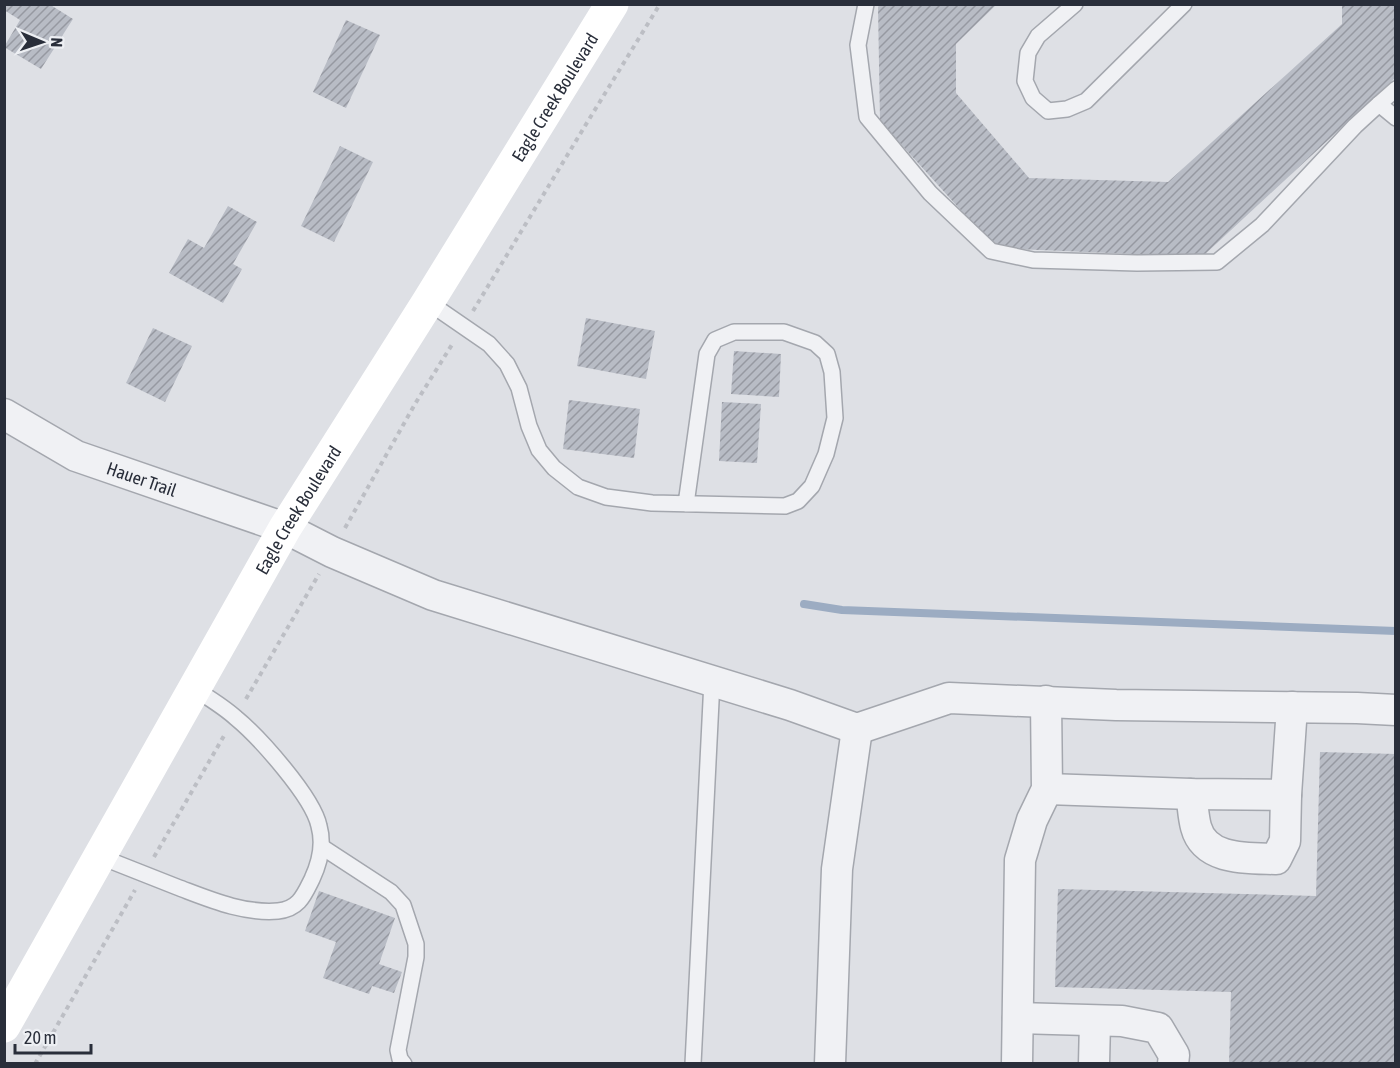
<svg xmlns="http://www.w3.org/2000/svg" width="1400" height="1068" font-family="'Asap Condensed',sans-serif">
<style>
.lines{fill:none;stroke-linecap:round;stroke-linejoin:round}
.stream{stroke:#9cacc2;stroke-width:8}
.building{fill:url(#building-hatch)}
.lane-casing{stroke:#a4a7ae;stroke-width:18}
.street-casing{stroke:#a4a7ae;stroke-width:33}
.path{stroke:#bcbec4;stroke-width:4;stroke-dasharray:4.5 4.5;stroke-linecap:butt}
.lane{stroke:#f0f1f4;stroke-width:15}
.street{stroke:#f0f1f4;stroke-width:30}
.secondary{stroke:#fff;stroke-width:33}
.labels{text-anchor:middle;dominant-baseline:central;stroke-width:6;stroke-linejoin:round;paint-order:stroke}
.street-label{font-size:18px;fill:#292e3a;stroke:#edeff3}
</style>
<defs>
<pattern id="building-hatch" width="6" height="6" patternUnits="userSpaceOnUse" patternTransform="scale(1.5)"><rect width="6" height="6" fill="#b8bcc5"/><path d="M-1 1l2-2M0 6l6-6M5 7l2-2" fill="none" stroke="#9699a1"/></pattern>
</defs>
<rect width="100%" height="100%" fill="#dee0e5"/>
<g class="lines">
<path class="stream" d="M804,604l38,6 554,21"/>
</g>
<g class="building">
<path d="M6,4h43l24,15 -32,50 -37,-22 16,-27 -16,-10z"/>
<path d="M880,4h117l-41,40v49l73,85 139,4 174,-158v-20h54v73l-194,180 -207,-9 -115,-127 -2,-114z"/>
<path d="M346,20l34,15 -34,73 -33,-16z"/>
<path d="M340,146l33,16 -39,80 -33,-16z"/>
<path d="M228,206l29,16 -24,42 9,5 -19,34 -54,-30 19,-34 16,9z"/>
<path d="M586,318l69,13 -9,48 -69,-13z"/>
<path d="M153,328l39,18 -27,56 -39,-19z"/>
<path d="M734,351l47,3 -2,43 -48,-3z"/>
<path d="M569,400l71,9 -6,49 -71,-9z"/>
<path d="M722,402l39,2 -4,59 -38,-2z"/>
<path d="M1320,752l76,2v310h-167l2,-72 -176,-5 3,-98 258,7z"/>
<path d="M319,891l76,27 -16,46 23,8 -8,21 -22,-7 -3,8 -46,-16 13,-36 -31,-11z"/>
</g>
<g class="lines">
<defs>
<g id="lane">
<path d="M866,4l-8,41 9,72 63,76 61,58 42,9 104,3 80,-1 45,-37 93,-99 24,-22 17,14"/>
<path d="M1075,4l-37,32 -10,17 -3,28 8,17 15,13 19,-2 19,-8 98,-97"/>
<path d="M1379,104l17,-15"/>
<path d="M428,302l61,42 18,20 12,24 10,38 10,24 15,18 24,19 28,10 46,6 133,3 13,-5 14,-15 14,-32 9,-36 -3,-46 -5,-18 -12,-11 -31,-11h-50l-19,8 -8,14 -21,150"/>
<path d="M322,847l69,45 12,13 13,39v13l-18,93 2,9 4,5"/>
<path d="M101,857c25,10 51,20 76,30 32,12 66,27 101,24 21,-2 26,-16 34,-32 8,-17 12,-35 7,-53 -6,-29 -60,-89 -83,-108 -12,-11 -27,-20 -41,-29"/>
<path d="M693,1064l19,-383"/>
</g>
<g id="street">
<path id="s1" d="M4,414l72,42 209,72 47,24 101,43 357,110 67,24 92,-31 167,7 241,3 39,2"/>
<path d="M1047,789l144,5 95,1 6,-88"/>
<path d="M1191,794c2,11 2,22 5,33 9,34 52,31 80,32l9,-18 1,-46"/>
<path d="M1018,1018l104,3 36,7 16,27 -1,9"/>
<path d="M830,1064l7,-195 20,-140"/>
<path d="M1017,1064l3,-204 12,-40 15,-31 -1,-88"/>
<path d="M1094,1064l1,-43"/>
</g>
</defs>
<use href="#lane" class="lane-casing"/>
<use href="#street" class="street-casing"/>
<g class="path">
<path d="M473,311l115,-190 72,-117"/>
<path d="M345,528l70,-124 38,-61"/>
<path d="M246,699l73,-125"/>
<path d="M154,857l71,-123"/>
<path d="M35,1064l100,-174"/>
</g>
<use href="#lane" class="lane"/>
<use href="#street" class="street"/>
<path class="secondary" id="s2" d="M4,1026l281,-498 143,-226 184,-298"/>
</g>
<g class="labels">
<g class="street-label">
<text stroke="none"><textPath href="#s2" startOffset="1080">Eagle Creek Boulevard</textPath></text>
<text stroke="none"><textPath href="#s1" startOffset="153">Hauer Trail</textPath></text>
<text stroke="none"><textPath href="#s2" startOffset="594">Eagle Creek Boulevard</textPath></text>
</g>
</g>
<rect width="1400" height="1068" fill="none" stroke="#292e3a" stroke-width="12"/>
<g transform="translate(42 42) rotate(92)" stroke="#edeff3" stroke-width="4.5" paint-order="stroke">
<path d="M0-4.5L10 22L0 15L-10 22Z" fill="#292e3a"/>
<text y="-9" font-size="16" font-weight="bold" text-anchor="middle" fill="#292e3a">N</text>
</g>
<path d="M15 1044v9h76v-9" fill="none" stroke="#292e3a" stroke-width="3"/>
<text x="24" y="1044" font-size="18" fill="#292e3a" stroke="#edeff3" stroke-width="4.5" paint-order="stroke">20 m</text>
</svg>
